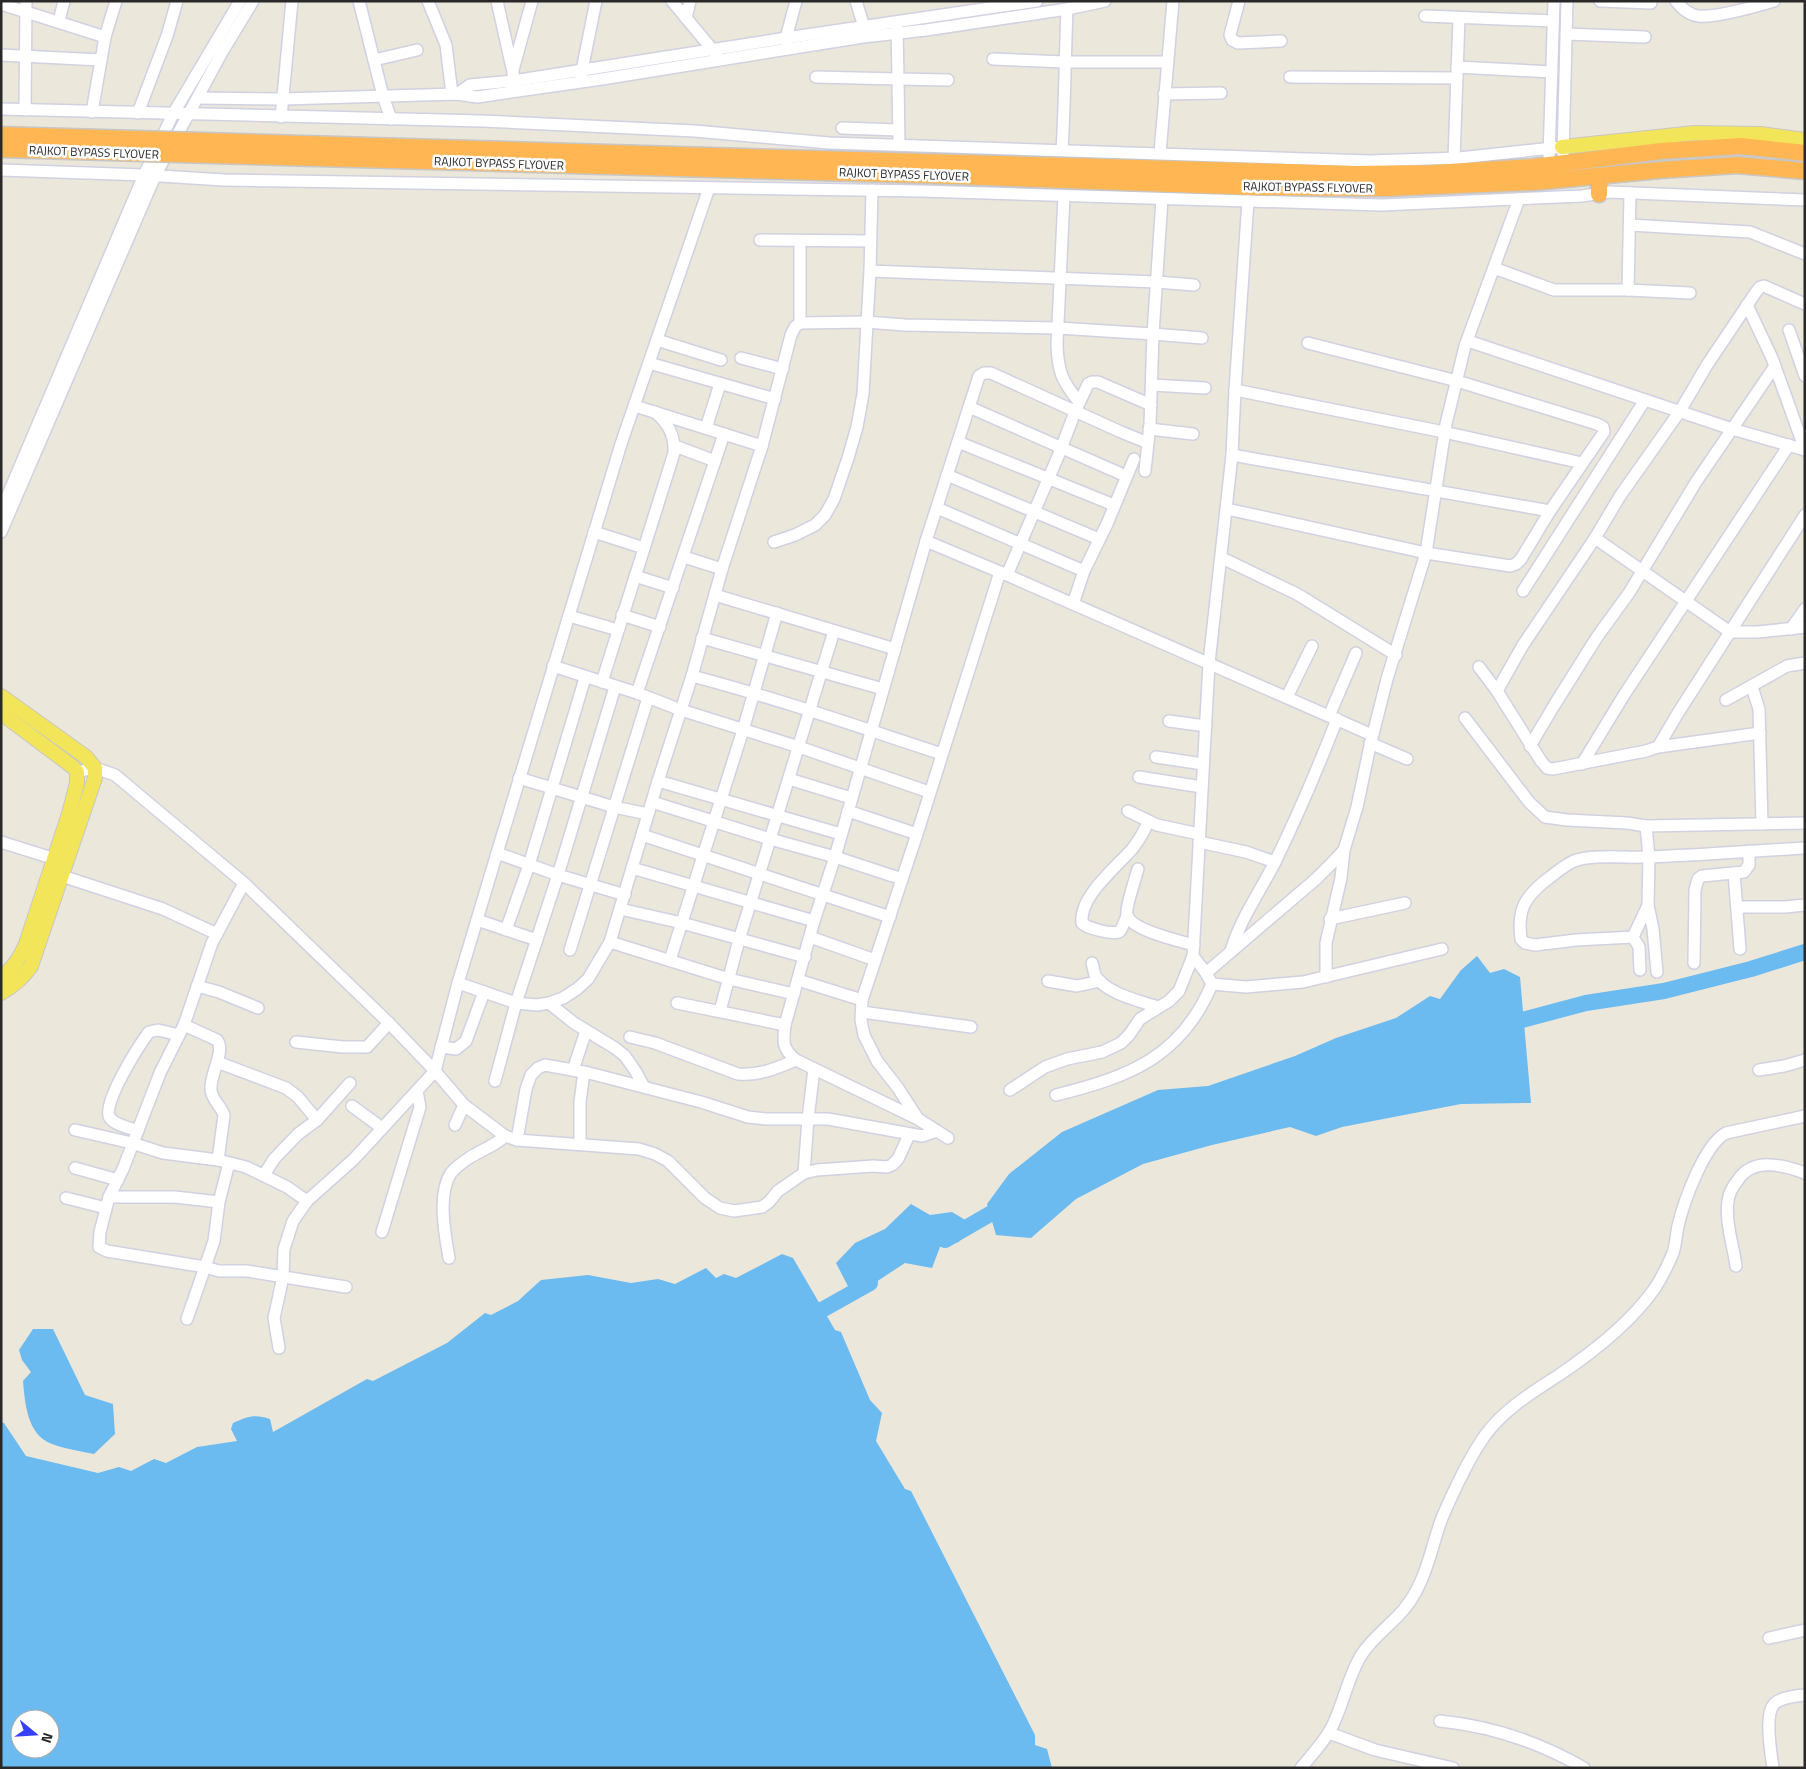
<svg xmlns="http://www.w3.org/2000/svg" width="1806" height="1769" font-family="'Titillium Web',sans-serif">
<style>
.water{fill:#6bbaf0;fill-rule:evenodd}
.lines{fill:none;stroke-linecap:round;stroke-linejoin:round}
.river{stroke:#6bbaf0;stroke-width:16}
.minor-casing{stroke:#d0d1e3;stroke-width:14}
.major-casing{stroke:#c7c7c7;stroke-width:16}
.highway-casing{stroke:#c7c7c7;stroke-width:19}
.minor{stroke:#fff;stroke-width:11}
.major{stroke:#f3e559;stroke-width:14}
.highway{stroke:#ffb653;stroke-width:16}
.highway-bridge-casing{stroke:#c7c7c7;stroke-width:19;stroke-linecap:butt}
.highway-bridge{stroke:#ffb653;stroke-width:16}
.labels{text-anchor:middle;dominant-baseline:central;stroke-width:5;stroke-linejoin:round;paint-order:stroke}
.street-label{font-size:12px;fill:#292929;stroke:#fff}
</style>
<rect width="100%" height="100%" fill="#ece7db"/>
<g class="water">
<path d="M1477,956l13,17 14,-4 16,8 11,126 -70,1 -119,23 -26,9 -26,-9 -78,18 -69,19 -67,35 -45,39 -35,-3 -9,-31 22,-30 53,-42 96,-42 50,-4 87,-30 41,-18 60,-20 34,-22 10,3 21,-29z"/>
<path d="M911,1204l19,11 22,-3 15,9 -8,21 -19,5 -8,21 -27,-5 -29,19 -8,8 -16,4 -16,-31 19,-20 30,-14z"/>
<path d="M782,1254l11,4 42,72 6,2 29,68 12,13 -6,28 29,48 6,2 124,244v10l12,4 5,19h-1051v-346l3,1 22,33 72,17 21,-6 12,4 23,-12 12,4 31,-16 40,-6 -6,-12 2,-6c15,-7 22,-9 37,-4l3,13 94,-53 6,2 74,-38 38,-30 6,2 27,-14 23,-21 47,-5 43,8 27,-4 17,5 31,-16 10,10 8,-4 12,4zM20,1719h30v30h-30z"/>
<path d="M33,1329h20l32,66 28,9 2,30 -21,20c-14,-3 -29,-5 -42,-10 -25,-9 -27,-41 -29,-63l8,-9 -9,-12 -3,-10z"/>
</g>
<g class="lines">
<g class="river">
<path d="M1503,1025l83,-22 78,-12 87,-22 54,-17"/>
<path d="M945,1240l64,-37"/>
<path d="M804,1320l66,-37"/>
</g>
<defs>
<g id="minor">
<path d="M359,1l24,95 8,23"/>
<path d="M428,1l18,44 6,49"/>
<path d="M497,1l15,67"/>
<path d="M672,1l44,53"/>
<path d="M856,1l8,26"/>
<path d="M1239,1l-9,34 2,5 6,3 43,-2"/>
<path d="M1600,1l51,2v-2"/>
<path d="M1676,1c6,8 13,14 23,15 16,2 58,-10 75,-15"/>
<path d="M1,4l104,33"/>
<path d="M1425,16l128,5"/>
<path d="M686,18l4,-17"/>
<path d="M59,21l5,-20"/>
<path d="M897,28l1,51 50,1"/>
<path d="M1566,34l79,3"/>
<path d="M787,43l-1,-5 10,-37"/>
<path d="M1,55l100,5"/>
<path d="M993,59l71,3h103"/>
<path d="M374,60l43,-10"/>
<path d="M1457,67l95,5"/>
<path d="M581,75l15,-74"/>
<path d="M816,77l82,2 1,66"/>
<path d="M1290,77l167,1"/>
<path d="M513,87v-17l19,-69"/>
<path d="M457,94l13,-9 43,-4 273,-43 251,-37"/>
<path d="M1164,94l57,-1"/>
<path d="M198,98l85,1 174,-5 20,3 125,-18 261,-42 63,-7 141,-21 38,-8"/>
<path d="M1,109l481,12 213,10 134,12 540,18 90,-3 103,-11"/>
<path d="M25,110l1,-109"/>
<path d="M92,112l13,-75 11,-36"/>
<path d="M138,113l29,-77 10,-35"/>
<path d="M281,117l11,-116"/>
<path d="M842,128l56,2"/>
<path d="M1062,150c3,-47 3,-94 5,-141"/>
<path d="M1160,153l13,-152"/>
<path d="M1563,154l4,-153"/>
<path d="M1549,156l5,-155"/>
<path d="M1454,158l5,-140"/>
<path d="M1,170l143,5 80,5 696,11 462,14 200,-9 27,-4 196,8"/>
<path d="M1064,196l-7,149c1,27 5,36 22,57"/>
<path d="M1630,225l120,7 55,22"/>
<path d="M760,240l110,1"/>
<path d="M1494,268l60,22h74l62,3"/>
<path d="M870,271l287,11 37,3"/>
<path d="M1628,290l2,-97"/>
<path d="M1747,305l25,53 33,92"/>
<path d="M800,323v-82"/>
<path d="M1789,330l16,46"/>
<path d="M657,340l64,20"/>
<path d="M1468,341l264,88 73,21"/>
<path d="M741,358l42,11"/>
<path d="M649,363l126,36"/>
<path d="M1152,385l53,3"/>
<path d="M1235,390l209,42 138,31"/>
<path d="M635,406l127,40"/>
<path d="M969,407l157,69"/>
<path d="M706,428l14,-44"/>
<path d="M1149,429l44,5"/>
<path d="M958,442l156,63"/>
<path d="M675,446l40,15"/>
<path d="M1232,455l318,56"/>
<path d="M1145,471l5,-47 3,-90 49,4"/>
<path d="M947,475l152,64"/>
<path d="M937,508l147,63 -11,33"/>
<path d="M1227,509l199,44 84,13 6,-2 5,-5 29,-48 54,-79 -1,-5 -6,-3 -140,-43 -149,-38"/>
<path d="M1,511l143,-336 29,-61 67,-113"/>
<path d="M1,532l154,-356 66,-122 32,-53"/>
<path d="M594,532l50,16"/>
<path d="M1595,538l135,94h28l47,-5"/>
<path d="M926,541l53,-165 5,-3h7l130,59 27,11"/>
<path d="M774,542l21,-7 20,-10 10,-10 9,-16 14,-41 9,-31 6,-33 7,-123 2,-81"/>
<path d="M684,557l38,12"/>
<path d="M1222,558l75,36 99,61"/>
<path d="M1084,571l23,-47 27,-65"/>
<path d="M1007,575l52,-121 16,-42 13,-28 4,-2h6l53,23"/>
<path d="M635,576l38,12"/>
<path d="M1523,591l122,-191"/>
<path d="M715,595l180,54"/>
<path d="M622,615l38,12"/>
<path d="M569,616l49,14"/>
<path d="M1791,629l14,-20"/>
<path d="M702,638l181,51"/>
<path d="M553,666l84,27 44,17 118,37 130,45"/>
<path d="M1479,667l18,24 44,70 6,7 6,1 93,-18 12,-4 102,-14"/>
<path d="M692,676c84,22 167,51 250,78"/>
<path d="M602,682l72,-229c1,-18 -6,-30 -19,-41"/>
<path d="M1752,687l7,22 3,115"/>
<path d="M1497,691l26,-46 72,-107 25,-42 60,-85 27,-46 49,-73 4,-5 4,-1 41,18"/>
<path d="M637,693l87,-259"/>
<path d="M1287,697l25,-51"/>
<path d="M1726,700l61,-34 18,-3"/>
<path d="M1329,716l27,-63"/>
<path d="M1465,718l64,84 16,15 22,3 60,3 19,3 159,-3"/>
<path d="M1169,721l37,5"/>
<path d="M1370,743l37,16"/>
<path d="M1530,746l25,-42 42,-67 32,-44 67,-111 79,-116"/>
<path d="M1658,747l20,-34 127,-198"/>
<path d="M1156,757l47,7"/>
<path d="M1582,764l42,-69 165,-250"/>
<path d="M77,772l18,-4 20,7 129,108 145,140 46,48 29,34 41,31 12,4 122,9 16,5 13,7 37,37 15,10 14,3 28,-4 7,-5 9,-11 26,-18 13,-3 56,-4 14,1 5,-2 6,-6 11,-24"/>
<path d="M1139,777l63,10"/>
<path d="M519,778l95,29 34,7"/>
<path d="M789,779l62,19"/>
<path d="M658,781l183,53"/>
<path d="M652,802l118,37 65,18 67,22"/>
<path d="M848,811l69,23"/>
<path d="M1128,811l29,14 42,9"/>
<path d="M1646,826l3,31 -1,48 5,24 4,43"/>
<path d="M642,835l248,82"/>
<path d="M1,842l54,17"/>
<path d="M1199,842l47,10 29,10"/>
<path d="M497,853l61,22 67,20"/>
<path d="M632,868l182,53"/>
<path d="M1138,869c-2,8 -13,39 -11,46 4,15 52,26 67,30"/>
<path d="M1734,873l6,76"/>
<path d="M62,876l101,33 54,25"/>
<path d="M244,883l-32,60 -28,82 -24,48 -37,96 -14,28 -9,35 -1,15 8,4 98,16 14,4h28l99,16"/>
<path d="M1737,907h48l20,-2"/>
<path d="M620,909l62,14 123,34"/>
<path d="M1127,916c-2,4 -4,11 -7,15 -5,5 -34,-3 -38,-8 -3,-27 35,-56 51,-75 6,-8 11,-16 15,-26"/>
<path d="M1330,919l75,-16"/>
<path d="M477,920l60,20"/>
<path d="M506,930l23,-65 56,-187"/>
<path d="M810,937l65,23"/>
<path d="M1633,937l-57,3 -41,5 -10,-2 -4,-4c-4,-30 4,-43 28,-61 8,-6 16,-13 25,-17 19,-7 51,-3 72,-4 53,-2 106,-6 159,-9"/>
<path d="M610,942l119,37 65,15"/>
<path d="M570,950l78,-252"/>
<path d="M1231,951c9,-32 29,-59 44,-89 23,-47 43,-94 62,-143"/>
<path d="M670,960l73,-230 34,-117"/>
<path d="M1092,963c1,4 2,8 3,12 9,18 45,26 63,32"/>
<path d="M1694,963l1,-73 3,-11 4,-3 42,-4 5,-7v-14"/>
<path d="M1640,970l-1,-23 -6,-10 15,-32"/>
<path d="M1206,973l110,-94 17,-17 11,-12 13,-43 13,-61 17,-67 39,-126 20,-129 19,-78 54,-147"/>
<path d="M1326,977v-34l15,-65 3,-28"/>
<path d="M798,980l64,20"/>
<path d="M1048,981l29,5 23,-5"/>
<path d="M458,983l58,20 21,2 12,-2 14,-5 14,-9 11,-10 22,-37 48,-161 34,-105 30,-107 40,-123 29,-111 4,-8 5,-4 66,-1 39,3 153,3 95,6 9,-135"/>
<path d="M1212,984l-6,-11 -13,-17 16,-293 23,-208 3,-65 13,-189"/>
<path d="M1212,984l34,3 57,-5 139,-33"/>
<path d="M197,986l22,6 39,16"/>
<path d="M549,1003l25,20 41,25 10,8 11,16 8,15"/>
<path d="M677,1003l108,22"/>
<path d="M720,1011l19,-71 95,-309"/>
<path d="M862,1012l109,15"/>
<path d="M184,1025l33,15c9,11 -8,36 -6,50 1,10 10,16 13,25l-6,45"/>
<path d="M630,1037l25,6 83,31c21,2 39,-6 58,-14"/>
<path d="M296,1042l47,5h24l22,-24"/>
<path d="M441,1047l15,2 10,-8 18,-49"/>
<path d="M217,1062l69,26 12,9 19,23"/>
<path d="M573,1070l13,-39"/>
<path d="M1759,1070l25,-4 21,-6"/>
<path d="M495,1081l21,-78 42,-128 57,-188"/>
<path d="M1010,1090l35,-23 22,-8 35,-7 19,-9 8,-8 11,-16 29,-18 10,-10 14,-35"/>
<path d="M1056,1095c72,-18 125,-37 156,-111"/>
<path d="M352,1106l30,22"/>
<path d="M918,1119l-20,-31 -21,-27 -13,-26 -3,-15 1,-20 55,-166 83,-262"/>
<path d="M455,1125l9,-20"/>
<path d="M75,1130l57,13 31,10 55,7 28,7 41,20 20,14"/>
<path d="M138,1131c-8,-3 -23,-6 -28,-13 -10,-12 30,-74 39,-86l9,-2 21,5"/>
<path d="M948,1138l-30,-19 -122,-59c-14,-11 -13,-19 -11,-35l29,-104 21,-64 91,-316 81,34 365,160"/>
<path d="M517,1140l9,-51 5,-14 7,-7 7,-3 44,8 112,29 47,15 19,2h61l94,17 15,-5"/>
<path d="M580,1144v-42l4,-30"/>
<path d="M75,1168l43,12"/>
<path d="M804,1173l4,-54 6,-50"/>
<path d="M264,1175l10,-16 24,-25 19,-14 33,-37"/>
<path d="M109,1197h66l44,5"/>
<path d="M66,1198l40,10"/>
<path d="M382,1232l38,-125 -3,-16"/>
<path d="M449,1258c-4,-23 -12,-64 2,-85 4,-5 12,-11 18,-15 12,-8 26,-12 36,-22"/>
<path d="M1736,1266c-3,-21 -11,-45 -8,-65 1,-9 5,-15 10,-21 15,-23 45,-15 67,-7"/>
<path d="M187,1319l27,-78 5,-39 10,-39"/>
<path d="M279,1348l-5,-30 9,-41 1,-28 9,-28 14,-20 47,-42 81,-88 23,-88 39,-130 124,-409 88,-256"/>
<path d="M1769,1638l36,-8"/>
<path d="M1440,1721c51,5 99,21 144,47"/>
<path d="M1329,1733l46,17 78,18"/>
<path d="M1301,1768c12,-15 27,-30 34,-48 10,-22 14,-46 27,-66 9,-14 23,-25 35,-37 10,-10 18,-22 24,-36 9,-20 13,-42 21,-63 12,-28 26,-59 44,-84 19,-25 44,-40 70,-57 36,-24 74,-53 99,-89 7,-11 13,-23 18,-35 3,-9 3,-18 5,-27 6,-25 26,-81 48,-93l79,-17"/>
<path d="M1773,1768c-2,-15 -9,-53 1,-64 7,-7 22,-8 31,-9"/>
</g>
<g id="major">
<path d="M1562,147l133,-14 65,1 45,6"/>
<path d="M1,696l85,61 9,11v10l-64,188c-8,12 -18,20 -30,27"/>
<path d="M1,713l72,54 4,5v11l-8,31 -43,130c-6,14 -13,25 -25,34"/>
</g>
<g id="highway">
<path d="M746,157l609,17 78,-1 100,-6 128,-16 80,-5 64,7"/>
<path d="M747,170l180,5 328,12 131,1 149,-6 125,-12 77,-5 68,6"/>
<path d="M1599,194v-18"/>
</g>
</defs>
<use href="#minor" class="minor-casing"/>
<use href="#major" class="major-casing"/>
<use href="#highway" class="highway-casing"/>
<use href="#minor" class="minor"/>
<use href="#major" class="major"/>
<use href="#highway" class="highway"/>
<defs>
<g id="highway-bridge">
<path d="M1,135l745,22"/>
<path d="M1,149l746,21"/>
</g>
</defs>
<use href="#highway-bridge" class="highway-bridge-casing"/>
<use href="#highway-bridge" class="highway-bridge"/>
</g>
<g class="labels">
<g class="street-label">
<text transform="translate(94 152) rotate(2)">RAJKOT BYPASS FLYOVER</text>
<text transform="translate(499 163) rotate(2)">RAJKOT BYPASS FLYOVER</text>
<text transform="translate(904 174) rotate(2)">RAJKOT BYPASS FLYOVER</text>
<text transform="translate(1308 187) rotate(1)">RAJKOT BYPASS FLYOVER</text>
</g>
</g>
<rect width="1806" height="1769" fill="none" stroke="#292929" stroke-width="5"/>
<g transform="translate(35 1734) rotate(108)"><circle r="24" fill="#ffffff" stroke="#a9a9a9"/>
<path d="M0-4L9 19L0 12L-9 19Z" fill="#3740fd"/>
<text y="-8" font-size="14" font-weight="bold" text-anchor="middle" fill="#292929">N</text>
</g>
</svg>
